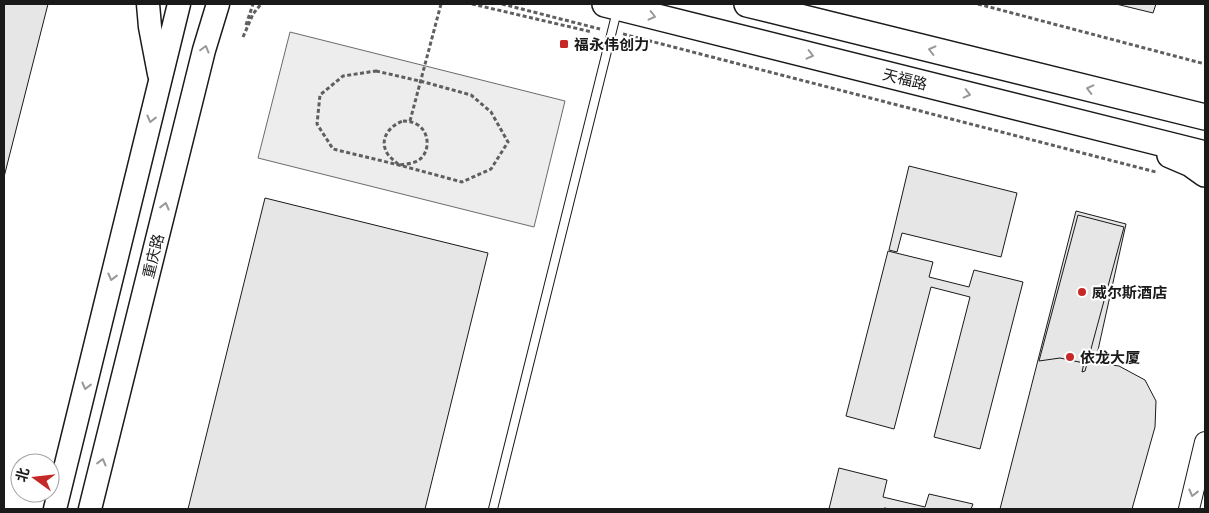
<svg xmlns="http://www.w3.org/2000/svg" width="1209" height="513" font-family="'PT Sans','Noto Sans SC',sans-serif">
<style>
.built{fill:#ededed;stroke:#6a6a6a}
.building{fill:#e6e6e6;stroke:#1a1a1a}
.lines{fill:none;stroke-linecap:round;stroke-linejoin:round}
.service-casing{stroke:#1a1a1a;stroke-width:10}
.tertiary-casing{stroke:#1a1a1a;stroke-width:22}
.secondary-casing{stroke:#1a1a1a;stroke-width:25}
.primary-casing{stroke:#1a1a1a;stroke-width:28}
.path{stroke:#5f5f5f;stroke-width:3;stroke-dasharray:4 2.5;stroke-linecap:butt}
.service{stroke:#fff;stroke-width:8}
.tertiary{stroke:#fff;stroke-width:20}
.secondary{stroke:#fff;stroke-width:22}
.primary{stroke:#fff;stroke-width:25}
.oneway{stroke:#989898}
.poi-dot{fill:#c62828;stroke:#fff;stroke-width:2}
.labels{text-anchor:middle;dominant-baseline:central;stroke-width:4;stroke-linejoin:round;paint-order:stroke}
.poi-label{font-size:15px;font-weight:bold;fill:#1a1a1a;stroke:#fff;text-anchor:start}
.street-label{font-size:15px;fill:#1a1a1a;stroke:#fff}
</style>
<rect width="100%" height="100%" fill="#fff"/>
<path class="built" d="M290,32l275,69 -31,126 -276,-69z"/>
<g class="building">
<path d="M4,4h44l-44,173z"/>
<path d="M1116,4h40l-3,9z"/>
<path d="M909,166l108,27 -16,64 -99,-24 -5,19 -8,-2z"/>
<path d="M265,198l223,55 -63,256h-237z"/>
<path d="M1076,211l50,13 -28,126 7,14 14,2 26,14 11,21 -1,26 -23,82h-132z"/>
<path d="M1078,215l46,12 -39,144 -3,1 2,-9 -24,-5 -21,3z"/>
<path d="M888,251l45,11 -4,15 40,10 5,-17 49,12 -43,167 -46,-12 36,-140 -39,-10 -37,142 -48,-13z"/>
<path d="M839,468l48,12 -4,17 42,10 4,-13 44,10 -2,5h-80l-7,-1v1h-55z"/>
</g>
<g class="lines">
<defs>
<path id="service" d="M493,509l124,-498"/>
<path id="tertiary" d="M1189,509l16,-67"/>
<g id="secondary">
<path d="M148,4l2,23 9,47"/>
<path d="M55,509l124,-505"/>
<path d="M90,509l114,-459 14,-46"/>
</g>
<g id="primary">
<path d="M605,4l600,150"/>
<path d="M747,4l458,113"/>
<path d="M1170,155l21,9 14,10"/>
</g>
</defs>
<use href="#service" class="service-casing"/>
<use href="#tertiary" class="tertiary-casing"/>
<use href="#secondary" class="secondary-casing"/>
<use href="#primary" class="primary-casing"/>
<g class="path">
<path d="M472,4l120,28"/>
<path d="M502,4l98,25"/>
<path d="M978,4l227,60"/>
<path d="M246,25l7,-21"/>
<path d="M623,34l533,138"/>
<path d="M243,37l10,-23 8,-10"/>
<path d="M376,71l48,11 47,13 20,17 17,30 -17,27 -29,13 -63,-17 -66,-16 -16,-25 3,-29 23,-19z"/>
<path d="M403,121c5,0 10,1 15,4 12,8 12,27 1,35 -6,4 -14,4 -20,5 -4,-4 -9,-7 -12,-12 -8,-14 2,-27 16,-32z"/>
<path d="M410,121l31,-117"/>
</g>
<use href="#service" class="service"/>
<use href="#tertiary" class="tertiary"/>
<use href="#secondary" class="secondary"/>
<use href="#primary" class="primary"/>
</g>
<defs><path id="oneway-chevron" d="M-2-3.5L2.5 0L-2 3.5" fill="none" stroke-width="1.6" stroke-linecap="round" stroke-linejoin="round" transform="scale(1.25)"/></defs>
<g class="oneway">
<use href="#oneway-chevron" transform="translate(652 16) rotate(14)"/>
<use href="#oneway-chevron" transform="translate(205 49) rotate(-75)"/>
<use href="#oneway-chevron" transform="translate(932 50) rotate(-166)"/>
<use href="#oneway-chevron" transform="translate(810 55) rotate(14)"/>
<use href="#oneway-chevron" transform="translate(1090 89) rotate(-166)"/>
<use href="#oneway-chevron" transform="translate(967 94) rotate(14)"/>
<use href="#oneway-chevron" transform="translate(151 119) rotate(104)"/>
<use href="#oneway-chevron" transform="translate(165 206) rotate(-76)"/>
<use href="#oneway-chevron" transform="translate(112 277) rotate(104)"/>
<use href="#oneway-chevron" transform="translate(86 386) rotate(104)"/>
<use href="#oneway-chevron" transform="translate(102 462) rotate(-76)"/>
<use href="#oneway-chevron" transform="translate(1193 493) rotate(104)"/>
</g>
<g class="poi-dot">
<rect x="559" y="39" width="10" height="10" rx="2.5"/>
<circle cx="1082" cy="292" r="5"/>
<circle cx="1070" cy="357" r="5"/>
</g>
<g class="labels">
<g class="poi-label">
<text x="574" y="44">福永伟创力</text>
<text x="1092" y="292">威尔斯酒店</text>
<text x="1080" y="357">依龙大厦</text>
</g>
<g class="street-label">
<text transform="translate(905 79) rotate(14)">天福路</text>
<text transform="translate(153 256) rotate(-76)">重庆路</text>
</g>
</g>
<rect width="1209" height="513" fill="none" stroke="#1a1a1a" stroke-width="10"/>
<g transform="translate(35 478) rotate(285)"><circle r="24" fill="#ffffff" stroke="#a3a3a3"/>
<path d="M0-4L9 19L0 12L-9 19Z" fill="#c62828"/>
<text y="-8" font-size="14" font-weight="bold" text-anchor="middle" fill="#1a1a1a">北</text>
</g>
</svg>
